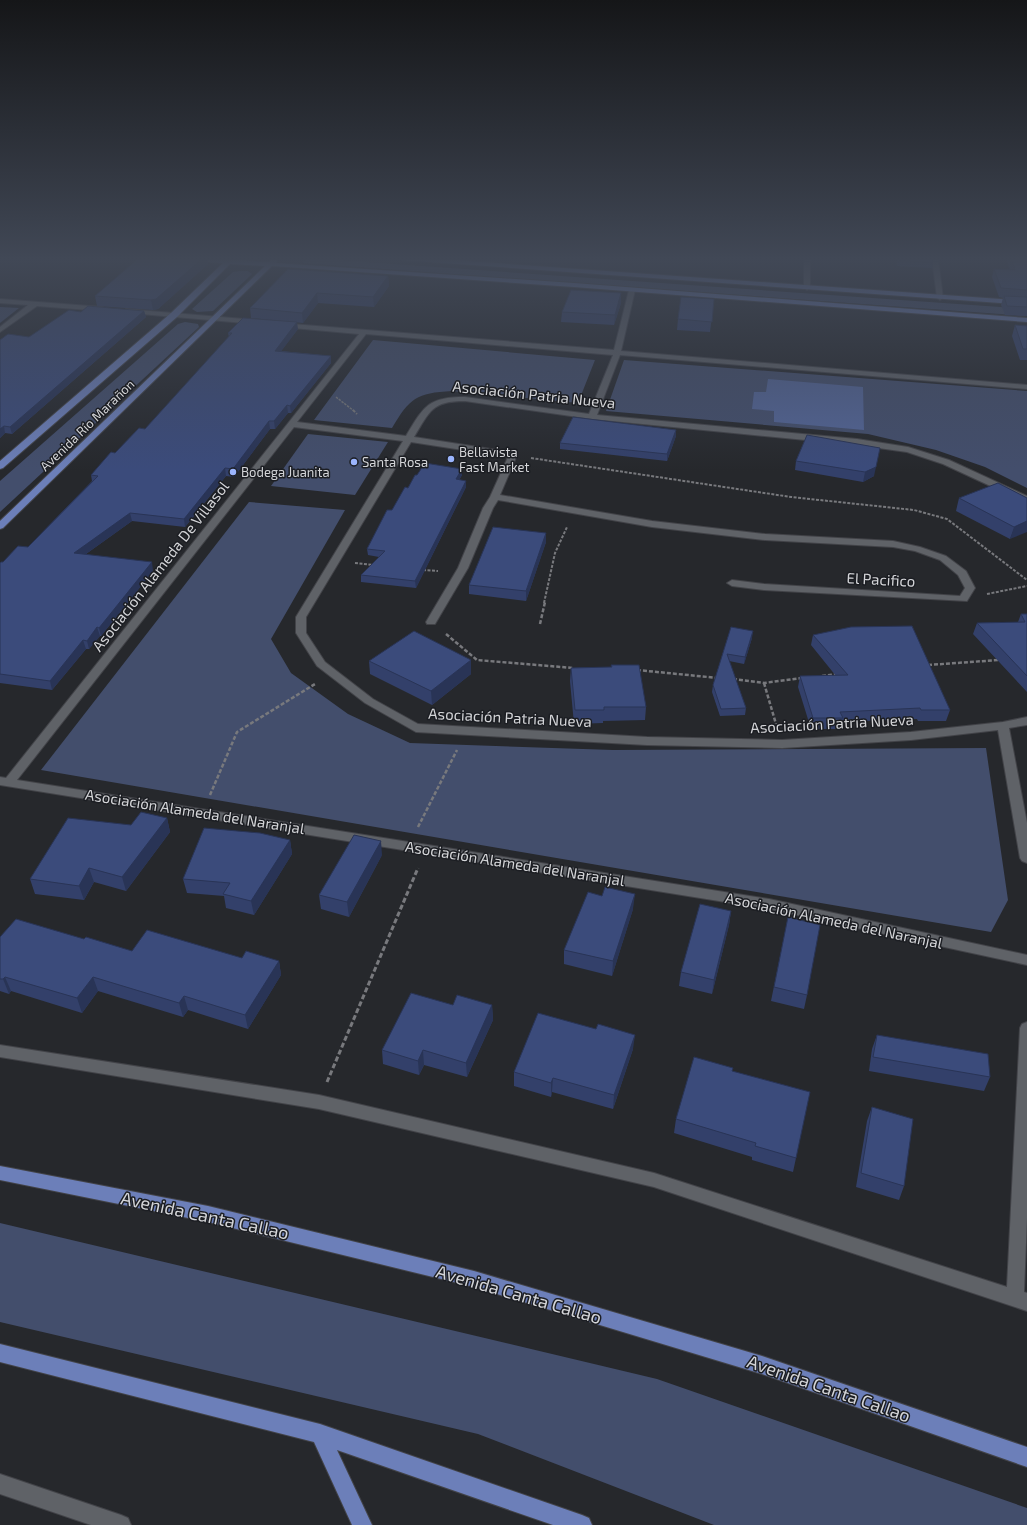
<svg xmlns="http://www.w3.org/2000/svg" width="1027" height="1525" font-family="'Exo 2',sans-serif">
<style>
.green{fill:#434e6c}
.water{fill:#536597}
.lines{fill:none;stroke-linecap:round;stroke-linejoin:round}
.minor-casing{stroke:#424348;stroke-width:2}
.major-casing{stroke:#424348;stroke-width:2}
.path-far3{stroke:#78797d;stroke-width:1.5;stroke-dasharray:2.5 1;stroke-linecap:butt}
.path-far2{stroke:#78797d;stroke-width:2;stroke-dasharray:3 1.5;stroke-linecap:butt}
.path-far1{stroke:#78797d;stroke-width:2.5;stroke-dasharray:4 2;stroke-linecap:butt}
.path{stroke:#78797d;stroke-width:3;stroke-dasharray:5 2.5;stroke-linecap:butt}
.minor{fill:#5f6267;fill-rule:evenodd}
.major{fill:#6c7fb9;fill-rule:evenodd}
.wall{fill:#33406a}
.shaded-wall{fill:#293456}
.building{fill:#3b4b7b;stroke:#293456}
.poi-dot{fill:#9bb5fd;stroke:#1c1e23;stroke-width:1.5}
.labels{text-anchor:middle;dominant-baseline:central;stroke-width:3;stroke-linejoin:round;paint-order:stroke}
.far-street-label{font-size:13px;fill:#d4d5d8;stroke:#1c1e23}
.far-poi-label{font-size:13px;fill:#d4d5d8;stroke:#1c1e23;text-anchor:start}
.street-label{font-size:15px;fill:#d4d5d8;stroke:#1c1e23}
.near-street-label{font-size:18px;fill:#d4d5d8;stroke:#1c1e23}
</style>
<rect width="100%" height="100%" fill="#26282c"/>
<g class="green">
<path d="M308,258l719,51v7l-725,-53z"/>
<path d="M240,271h8l4,3 -39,37 -16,1 -5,-3 41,-37z"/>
<path d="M0,307l19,1 -19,15z"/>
<path d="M185,322l13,2 1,3 -199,185v-31l178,-157z"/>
<path d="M373,340l222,20 -17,43 -126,-12c-36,2 -42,7 -60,37l-78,-8z"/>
<path d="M624,360l403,31v97l-42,-21 -49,-17 -68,-16 -262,-23z"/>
<path d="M308,434l80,8 -33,53 -84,-9z"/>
<path d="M249,502l96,8 -74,129 20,34 57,41 62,29 203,7 373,-2 22,152 -17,32 -950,-162z"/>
<path d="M0,1223l657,156 370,129v17h-313l-236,-91 -478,-112z"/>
</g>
<path class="water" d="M768,379l95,8 1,43 -90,-8v-11l-22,-2 2,-17h12z"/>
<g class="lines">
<defs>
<g id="minor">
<path d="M804,258h6v30l-3,2 -3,-2z"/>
<path d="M932,258h6l5,40 -3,2 -3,-2z"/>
<path d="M632,288l3,2 -14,61 406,34v4l-407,-34 -23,60 260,24 51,8 41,13 78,36v7l-84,-39 -36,-12 -50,-7 -265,-26 -127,-18c-33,0 -35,10 -51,36l102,16 1,2 -17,40 152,26 113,13 128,7 27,6 26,9 20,15 9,17 -8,13 -203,-11 -32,-4 -5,-3 5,-3 32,4 196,12 5,-8 -7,-13 -18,-15 -25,-9 -22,-4 -128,-7 -113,-13 -154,-27 -5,8 -25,60 -33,56h-8l-1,-2 32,-54 25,-60 7,-11 18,-40 -97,-15 -105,175v16l19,29 48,37 45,25 229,13 135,3 129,-8 92,-10 24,-5v8l-18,3 18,95v40l-5,-2 -2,-3 -22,-128 -87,10 -129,8 -135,-3 -231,-13 -51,-29 -48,-37 -21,-33v-16l107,-176 -109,-14 -277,353 752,119 258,56v10l-258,-56 -769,-124v-8l6,1 353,-444 -77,-7h-3v-4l335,27 15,-60zM366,334l247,21 -24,59 -124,-17c-37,0 -41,9 -59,39l-109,-14z"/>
<path d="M0,299l102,8 4,2 -4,2 -65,-5 -37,26v-5l28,-22 -28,-2z"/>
<path d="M126,309l130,11 4,2 -4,2 -127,-11h-3z"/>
<path d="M1027,1022v196l-3,74 3,1v18l-373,-124 -335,-78 -319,-52v-12l319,50 335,78 353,114 13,-259 2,-4z"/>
<path d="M0,1474l121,41 7,3 3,7h-40l-91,-31z"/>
</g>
<g id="major">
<path d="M175,258l52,1 6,-1 1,2 35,2 5,-3 3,2 -1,2 298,20 453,35v4l-453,-35 -302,-21 -269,262 -3,1v-8l265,-255 -35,-2 -53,53 -174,151 -3,1v-8l171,-148 52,-50 -45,-3z"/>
<path d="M399,258h26l602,43v4l-625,-45z"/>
<path d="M0,1166l208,40 266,65 288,85 265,91v20l-265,-93 -288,-87 -266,-65 -208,-42z"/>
<path d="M0,1344l320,80 262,91 7,3 3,7h-39l-216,-75 35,75h-20l-38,-83 -314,-80z"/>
</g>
</defs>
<use href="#minor" class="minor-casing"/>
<use href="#major" class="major-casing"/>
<path class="path-far3" d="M336,397l18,14"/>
<g class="path-far2">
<path d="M353,410l4,4"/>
<path d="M531,458l260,39 123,13 33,9 80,61"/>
<path d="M355,563l19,2"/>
<path d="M423,570l15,1"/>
<path d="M987,594l40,-8"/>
<path d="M544,603l11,-50 12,-26"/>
</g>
<g class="path-far1">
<path d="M540,624l5,-22"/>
<path d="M446,634l31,26 96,8"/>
<path d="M928,665l71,-5"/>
<path d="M637,670l81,8"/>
<path d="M822,676l15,-2"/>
<path d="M733,679l31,4 38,-5"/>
<path d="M764,683l12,41"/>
<path d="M210,795l27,-63 78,-48"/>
<path d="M418,827l39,-77"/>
</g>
<path class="path" d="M327,1082l91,-214"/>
<use href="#minor" class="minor"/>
<use href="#major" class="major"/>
</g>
<g class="wall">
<path d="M139,258h68l1,6 -50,45 -5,1 -56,-4 -2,-10z"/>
<path d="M897,258h35l1,5 -1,5 -35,-2z"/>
<path d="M1006,258h21v58l-22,-1 -4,-10 2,-7 -4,-1 -7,-20 2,-8 16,1z"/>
<path d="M388,276l1,10 -15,21 -56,-4 -15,20 -52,-5 -1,-10z"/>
<path d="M714,299l-4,33 -33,-2 1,-11z"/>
<path d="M621,303l-7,22 -53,-3 1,-10z"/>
<path d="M144,311l2,6 -134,117 -7,-1 -5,5v-98l29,-3 52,-25z"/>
<path d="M1015,325l12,1v34h-7l-8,-24z"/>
<path d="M298,329l-17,22 50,5v7l-40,50h-3l-13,16h-5l-36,48 -8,-1 -41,51 -53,-6 -46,33 67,17 -52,65h-1l-11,13h-3l-34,41 -52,-7v-120l3,-1 25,-15 64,-66 -1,-6 24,-22 30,-24 84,-92 -1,-4z"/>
<path d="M676,430v6l-9,25 -107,-12v-6z"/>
<path d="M807,435l67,41 -11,6 -68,-12 1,-9z"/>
<path d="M462,469v6l-3,5 7,7 -50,101 -55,-6v-7l18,-18 -11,-2 -1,-6 25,-39 25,-35z"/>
<path d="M959,498h68l-17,41 -54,-28z"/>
<path d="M546,533v9l-20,59 -57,-7v-9z"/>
<path d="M1021,614h6v78l-54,-58 4,-11 41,-1z"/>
<path d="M731,627l21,11 -8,26 -15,-3 17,47 -1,7 -25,1 -8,-24 1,-7z"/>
<path d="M813,635l137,75 -4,11h-28l-1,-2 -75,3 -2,7h-29l-13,-42 2,-11h36l-25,-31z"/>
<path d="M471,660v14l-39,31 -62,-31 -1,-13z"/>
<path d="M611,665l35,42 -1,13 -42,1v2l-29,1 -4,-43 1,-13 40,-1z"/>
<path d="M167,818l3,14 -44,59 -32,-9 -10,18 -49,-6 -5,-15 101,-54z"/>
<path d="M290,840l2,14 -38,61 -28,-7 -2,-12 -37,-3 -4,-14z"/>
<path d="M382,855l-33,62 -28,-8 -2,-14z"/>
<path d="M633,909l-21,67 -48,-12v-14z"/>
<path d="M731,911l-2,14 -17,69 -33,-8 2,-14z"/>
<path d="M788,917l19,78 -3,14 -33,-8z"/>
<path d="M0,937l84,2 48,12 147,10 2,14 -33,54 -60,-19 -5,7 -85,-26 -16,22 -71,-22 -2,3 -9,-3z"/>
<path d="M453,1005h39l1,15 -26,57 -43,-12 -5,10 -36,-11 -1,-14z"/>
<path d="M596,1029l37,20 -20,60 -61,-17 -1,5 -37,-11v-14z"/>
<path d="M877,1035l113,42 -6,14 -115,-20 3,-22z"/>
<path d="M733,1071l63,87 -3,14 -41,-12v-3l-78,-24 2,-14z"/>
<path d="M872,1107l32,79 -5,14 -43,-13 11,-66z"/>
</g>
<g class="shaded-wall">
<path d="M203,258h4l1,6 -50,45 -5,1 -2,-10z"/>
<path d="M388,276l1,10 -15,21 -1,-10z"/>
<path d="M317,293l1,10 -15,20 -1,-10z"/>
<path d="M621,293v10l-7,22 1,-10z"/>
<path d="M144,311l2,6 -134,117 -2,-7z"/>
<path d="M297,322l1,7 -22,29 -1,-7z"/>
<path d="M331,356v7l-40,50 -1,-7z"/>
<path d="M287,405l1,8 -13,16 -1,-8z"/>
<path d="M269,421l1,8 -36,48 -1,-8z"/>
<path d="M4,426l1,7 -5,5v-9z"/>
<path d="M676,430v6l-9,25v-7z"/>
<path d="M876,467l-2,9 -11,6 2,-10z"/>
<path d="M225,468l1,8 -41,51 -1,-8z"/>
<path d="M462,469v6l-6,11v-7z"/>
<path d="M466,481v6l-50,101 -1,-7z"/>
<path d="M130,513l2,8 -56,40 -2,-8z"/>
<path d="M1027,521v11l-17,7 4,-12z"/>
<path d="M546,533v9l-20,59v-10z"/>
<path d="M152,562l1,9 -52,65 -2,-8z"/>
<path d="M97,627l3,9 -11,13 -2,-8z"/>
<path d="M753,631l-1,7 -8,26 1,-7z"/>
<path d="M83,640l3,9 -34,41 -2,-9z"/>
<path d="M471,660v14l-39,31 -1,-14z"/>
<path d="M167,818l3,14 -44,59 -4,-14z"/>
<path d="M290,840l2,14 -38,61 -3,-14z"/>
<path d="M381,841l1,14 -33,62 -2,-15z"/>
<path d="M89,868l5,14 -10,18 -5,-14z"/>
<path d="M635,894l-2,15 -21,67 1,-15z"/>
<path d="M731,911l-2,14 -17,69 2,-14z"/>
<path d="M279,961l2,14 -33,54 -3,-14z"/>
<path d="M5,977l6,14 -2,3 -6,-15z"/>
<path d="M93,977l5,14 -16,22 -5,-15z"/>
<path d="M184,996l4,14 -5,7 -4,-14z"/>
<path d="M492,1005l1,15 -26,57 -1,-14z"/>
<path d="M635,1035l-2,14 -20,60 1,-14z"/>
<path d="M423,1050l1,15 -5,10 -1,-14z"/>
<path d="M553,1078l-1,14 -1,5v-14z"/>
</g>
<g class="building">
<path d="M139,258h64l-47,41 -5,1 -56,-4z"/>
<path d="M898,258h34l1,5 -35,-3z"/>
<path d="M1011,258h16v32l-26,-2 -7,-19 21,1z"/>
<path d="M288,269l100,7 -15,21 -56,-4 -15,20 -52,-5z"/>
<path d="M571,290l50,3 -6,22 -53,-3z"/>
<path d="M1004,296l23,1v10l-20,-1z"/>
<path d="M681,297l33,2 -2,23 -34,-3z"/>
<path d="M88,306l56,5 -134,116 -6,-1 -4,3v-89l8,-6 21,3 40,-27 12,2z"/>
<path d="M243,318l54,4 -22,29 56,5 -41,50 -3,-1 -13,16h-5l-36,48 -8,-1 -41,51 -54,-6 -56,40 78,9 -53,66 -2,-1 -10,14 -4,-1 -33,41 -50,-7v-111l1,-1h2l15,-16 10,1 70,-71 -7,-1 20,-23 4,1 24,-25 6,1 87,-96h-4z"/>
<path d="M1015,325l12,1v23h-4z"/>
<path d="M573,417l103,13 -9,24 -107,-11z"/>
<path d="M807,435l73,13 -4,19 -11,5 -69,-11z"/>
<path d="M425,463l37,6 -6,10 10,2 -51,100 -54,-6 24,-24 -18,-2 20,-39h5l13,-23 3,1 7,-13h2z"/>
<path d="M998,483l29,15v23l-13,6 -55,-29z"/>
<path d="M493,527l53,6 -20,58 -57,-6z"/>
<path d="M1021,614h6v62l-50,-53 48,-1z"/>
<path d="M912,626l38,84h-29l-1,-2 -80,4 3,6h-30l-13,-42 48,-1 -35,-40 38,-8z"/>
<path d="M731,627l22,4 -8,26 -18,-3 19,54 -25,1 -8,-24z"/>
<path d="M414,631l57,29 -40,31 -62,-30z"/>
<path d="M611,665h28l7,42h-42v3h-29l-4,-42 41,-1z"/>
<path d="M141,812l26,6 -45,59 -33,-9 -10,18 -49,-7 38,-61 63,7z"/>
<path d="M204,828l56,5 30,7 -39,61 -28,-7 7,-11 -47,-4z"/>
<path d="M354,835l27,6 -34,61 -28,-7z"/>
<path d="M605,887l30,7 -22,67 -49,-11 24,-58 14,4z"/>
<path d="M700,904l31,7 -17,69 -33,-8z"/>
<path d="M788,917l32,8 -13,70 -33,-8z"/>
<path d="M16,919l68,20 2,-2 46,14 15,-21 95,28 4,-7 33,10 -34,54 -61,-19 -5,7 -86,-26 -16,21 -72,-21 -2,2h-3v-42z"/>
<path d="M411,993l42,12 4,-10 35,10 -26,58 -43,-13 -5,11 -36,-11z"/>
<path d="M538,1013l58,16 2,-5 37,11 -21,60 -61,-17 -2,5 -37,-11z"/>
<path d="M877,1035l111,19 2,23 -117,-20z"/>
<path d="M694,1057l39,11 -1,3 78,21 -14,66 -41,-12 1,-3 -80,-24z"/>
<path d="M872,1107l41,12 -9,67 -43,-13z"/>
</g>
<linearGradient id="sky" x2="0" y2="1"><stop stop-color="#151618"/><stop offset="0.55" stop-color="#414856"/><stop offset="1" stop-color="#414856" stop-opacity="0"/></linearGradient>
<rect width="1027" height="471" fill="url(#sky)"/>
<g class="poi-dot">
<circle cx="451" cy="459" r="4"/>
<circle cx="354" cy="462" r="4"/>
<circle cx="233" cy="472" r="4"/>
</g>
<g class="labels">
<g class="far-street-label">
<text transform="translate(87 425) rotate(-44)">Avenida Río Marañon</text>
</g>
<g class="far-poi-label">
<text x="459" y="452">Bellavista<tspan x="459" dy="15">Fast Market</tspan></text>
<text x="362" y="462">Santa Rosa</text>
<text x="241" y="472">Bodega Juanita</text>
</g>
<g class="street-label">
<text transform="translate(534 394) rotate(6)">Asociación Patria Nueva</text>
<text transform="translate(160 566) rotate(-52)">Asociación Alameda De Villasol</text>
<text transform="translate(881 579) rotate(3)">El Pacifico</text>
<text transform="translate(510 717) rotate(3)">Asociación Patria Nueva</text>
<text transform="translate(832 723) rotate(-3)">Asociación Patria Nueva</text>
<text transform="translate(195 811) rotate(9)">Asociación Alameda del Naranjal</text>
<text transform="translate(515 863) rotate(9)">Asociación Alameda del Naranjal</text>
<text transform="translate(834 920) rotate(12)">Asociación Alameda del Naranjal</text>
</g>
<g class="near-street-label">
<text transform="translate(205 1215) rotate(12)">Avenida Canta Callao</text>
<text transform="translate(519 1294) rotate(16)">Avenida Canta Callao</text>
<text transform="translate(829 1388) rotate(19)">Avenida Canta Callao</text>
</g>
</g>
</svg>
